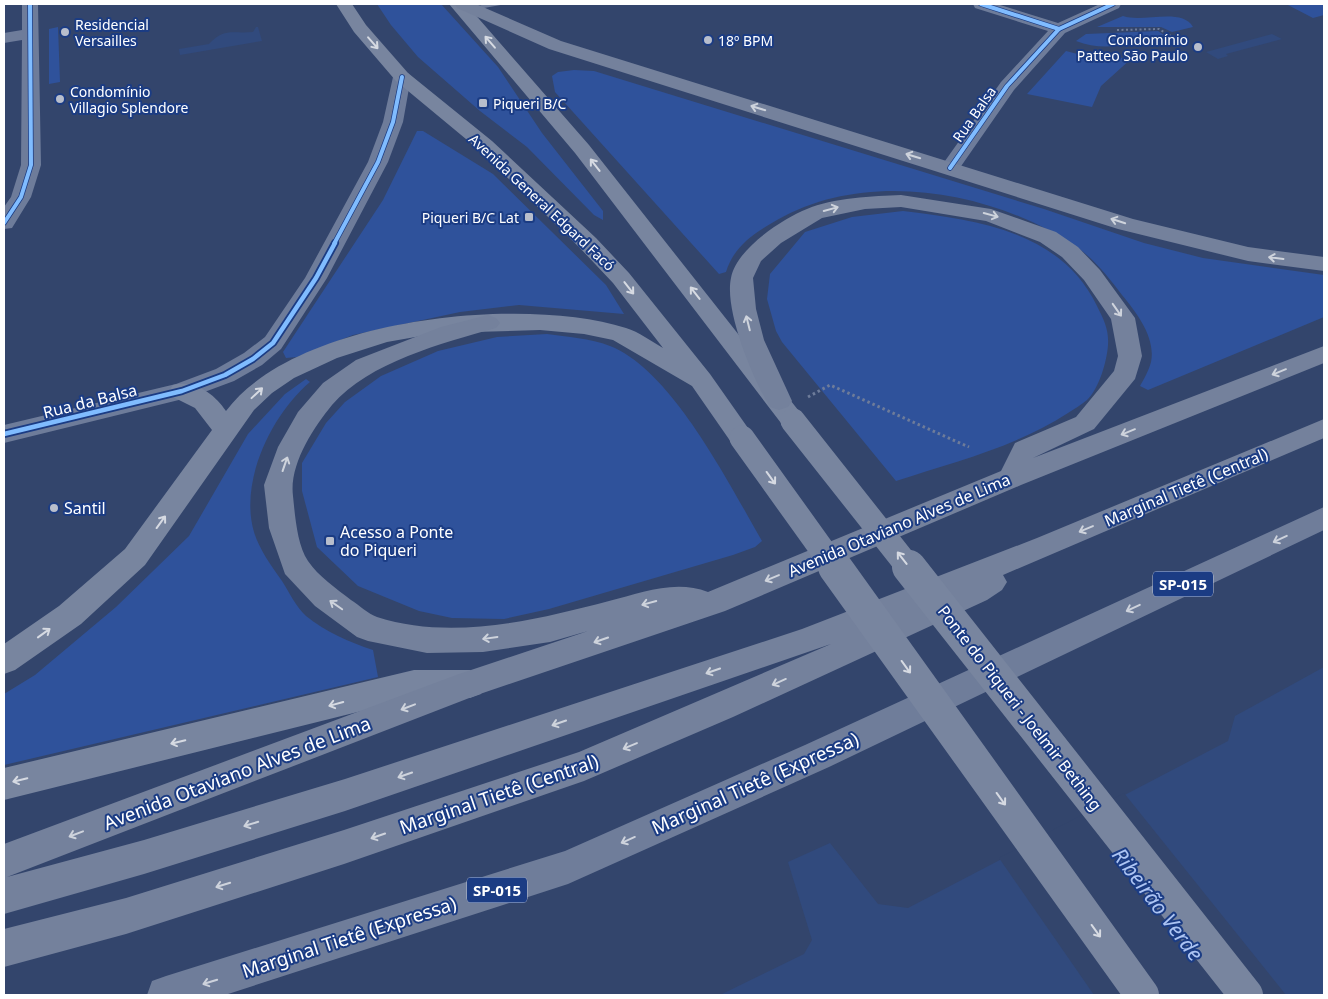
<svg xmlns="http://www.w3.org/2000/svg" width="1328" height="999" font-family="'Noto Sans',sans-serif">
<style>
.green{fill:#2f529b}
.water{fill:#314a7d}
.pier{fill:#33456c}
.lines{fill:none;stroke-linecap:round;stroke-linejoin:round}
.path-far1{stroke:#6e7c9a;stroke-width:2;stroke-dasharray:2 2.5;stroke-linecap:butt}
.path{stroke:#6e7c9a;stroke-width:3;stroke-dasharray:2.5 3;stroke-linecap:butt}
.service{fill:#6e7c9a;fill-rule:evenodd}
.minor{fill:#6e7c9a;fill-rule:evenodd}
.primary{fill:#78859f;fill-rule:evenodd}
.trunk{fill:#74819c;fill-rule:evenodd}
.motorway{fill:#6f7d9a;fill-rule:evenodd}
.primary-bridge-far1{stroke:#78859f;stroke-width:25}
.primary-bridge{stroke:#78859f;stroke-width:34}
.cycleway-far1-casing{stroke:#1b3c84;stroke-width:5.5}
.cycleway-casing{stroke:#1b3c84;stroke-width:8}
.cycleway-far1{stroke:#80bcff;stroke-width:4}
.cycleway{stroke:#80bcff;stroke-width:4.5}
.oneway{stroke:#d6dae2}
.oneway2{stroke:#ced3dc}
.oneway3{stroke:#cdd2dc}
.poi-dot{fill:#b8becc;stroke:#1b3c84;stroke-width:2}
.labels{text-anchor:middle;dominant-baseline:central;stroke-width:4;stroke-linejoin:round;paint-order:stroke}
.far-poi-label{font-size:14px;fill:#fff;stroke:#1b3c84;text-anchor:start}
.far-street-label{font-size:14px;fill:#fff;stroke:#1b3c84}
.shield{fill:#1b3c84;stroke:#bbc4da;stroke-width:1}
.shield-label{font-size:15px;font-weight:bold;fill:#fff}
.street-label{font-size:16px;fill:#fff;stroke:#1b3c84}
.poi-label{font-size:16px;fill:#fff;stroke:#1b3c84;text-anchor:start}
.near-street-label{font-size:19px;fill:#fff;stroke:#1b3c84}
.near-water-label{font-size:21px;font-style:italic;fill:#acc4f3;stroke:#1b3c84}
</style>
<rect width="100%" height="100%" fill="#33456c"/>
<g class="green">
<path d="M377,4h64l57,63 44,66 61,78v9l-9,-5 -67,-68 -47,-36 -62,-54 -27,-32z"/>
<path d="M1286,4h38v11l-11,3z"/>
<path d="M1123,16c20,7 59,-9 70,11l-21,5 -11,-5h-64z"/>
<path d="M58,27l2,55 -11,2v-55z"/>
<path d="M1158,31l6,4c-30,8 -58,18 -88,6l10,-7z"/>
<path d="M1066,51l23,6 43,1 -31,28 -9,21 -65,-13z"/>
<path d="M574,70l20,1 450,138 100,34 59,15 121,17v42l-176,73 -8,-4c4,-7 9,-16 11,-24 5,-24 -14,-49 -29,-67 -12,-16 -27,-35 -44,-47 -83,-57 -211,-80 -301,-28 -23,13 -43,26 -51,52l-7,2 -164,-182 -3,-16 6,-4z"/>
<path d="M417,131h6l70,43 113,111 18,29 -105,-9 -59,7 -107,23 -56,22 -11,1 -3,-6 100,-152z"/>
<path d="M903,211c74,9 158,20 194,95 7,14 12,24 11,39 -1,16 -9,44 -21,55 -6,5 -13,9 -19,13 -52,34 -114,49 -172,68l-114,-139 -6,-11 -9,-32 3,-25 35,-42 47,-15z"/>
<path d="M547,334c20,3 43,4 63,12 62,24 119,138 152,195l-7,6 -22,8 -184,54 -45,10 -52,-1 -33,-7 -61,-25 -41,-39 -15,-56v-28l24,-40 19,-21 36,-26 57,-25 59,-14z"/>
<path d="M306,379l4,3c-38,32 -71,99 -56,150 5,17 18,35 28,49 7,11 14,26 24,35 20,16 43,26 67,34l5,27 -374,88v-71l31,-19 81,-68 73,-71 59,-102 37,-40z"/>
</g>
<g class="water">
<path d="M256,27h2l4,14 -82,14 -1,-6 30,-5c16,-17 23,-10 44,-12z"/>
<path d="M1272,34l10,5 -56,15 2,2 -10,3 -12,-7z"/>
<path d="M1324,667v328h-604l84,-41 8,-14 -24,-78 42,-19 48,61 30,4 320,-167 7,-25z"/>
</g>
<path class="pier" d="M1124,793l162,202h-192l-95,-137z"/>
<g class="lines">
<path class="path-far1" d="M1117,30l42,-1 25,15"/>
<path class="path" d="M808,397l22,-12 139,62"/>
<path class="service" d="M486,4h20l-33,6 -4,-2z"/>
<g class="minor">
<path d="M22,4h16l3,161 -10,32 -19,31 -8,1v-22l7,-10 10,-32 1,-125 -18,3v-10l18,-3z"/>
<path d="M973,4h24l61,19 42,-19h21l-2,4 -54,25 -51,57 -57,82 -7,2 -7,-2 -3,-4 61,-86 47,-51 -73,-23z"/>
<path d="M402,72l6,1 3,4 -8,45 -15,40 -61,116 -46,71 -19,16 -28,16 -43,16 -187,46v-18l172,-41 40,-15 28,-16 21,-16 40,-59 63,-116 15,-40 10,-45 3,-4z"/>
</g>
<g class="primary">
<path d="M336,4h16l14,21 42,48 84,68 104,97 33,35 81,101 45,64 -4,7 -9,2 -9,-2 -41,-59 -79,-46 -29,-6 -44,-4 -102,3 -51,9 -50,16 -43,20 -22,15 -18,17 -109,155 -64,59 -66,46 -11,4v-30l55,-38 66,-57 87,-119 -17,-22 -22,-11 -4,-6 4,-6c21,-6 42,9 53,26 69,-93 296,-116 400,-83 13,4 25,13 37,20l-50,-65 -33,-35 -102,-99 -82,-68 -42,-49z"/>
<path d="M449,4h17l123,141 213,270 4,6 -4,6 -9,3 -9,-3 -209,-274z"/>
<path d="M414,670h56l11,4 5,10 -5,10 -11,4h-56l-410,102v-32z"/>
</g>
<g class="trunk">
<path d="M455,4h21l85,37 572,178 115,28 76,10v14l-76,-10 -130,-32 -569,-180 -92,-41z"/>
<path d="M901,195l90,14 65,23 22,15 22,23 35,48 7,38 -7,23 -41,50 -61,29 291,-112v17l-303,122 -296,126 -248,84 -470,182 137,-37 201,-61 457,-150 235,-91 287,-119v19l-321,137 4,7 -5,8 -15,10 -254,117 -149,64 -240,83 -218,70 -122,33v-38l122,-31 218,-68 235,-78 252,-108 -486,167 -201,63 -140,40v-70l455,-170 129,-43 -38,11 -67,10 -56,1 -59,-12 -11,-4 -42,-31 -30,-32 -16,-46 -5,-43 14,-38 20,-35 25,-29 33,-23 85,-33 47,-12 8,3 4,5 -4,5c-53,15 -127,34 -164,77 -19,23 -43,60 -39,91 2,19 4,49 15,65 10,15 29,28 43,39 8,5 17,14 26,17 75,24 159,3 232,-16 32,-8 66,-22 99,-9l293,-121 14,-28 61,-26 38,-46 4,-15 -7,-37 -27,-39 -22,-23 -22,-15 -54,-21 -85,-14 -36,2 -43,9 -41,25 -20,18 -8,17 3,31 8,31 28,61 -4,6 -9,3 -9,-3c-17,-28 -46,-97 -39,-129 5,-29 51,-59 76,-69 25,-11 67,-13 94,-14z"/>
</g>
<path class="motorway" d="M1324,507v23l-495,237 -261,117 -343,111h-78l5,-14 14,-5 399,-125 240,-106z"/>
<g class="primary-bridge-far1">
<path d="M793,421l117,148"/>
<path d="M742,438l94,131"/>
</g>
<g class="primary-bridge">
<path d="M835,567l307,428"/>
<path d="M909,567l337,428"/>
</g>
<defs>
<g id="cycleway-far1">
<path d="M981,4l78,25"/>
<path d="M950,168l57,-82 52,-57 54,-25"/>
<path d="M4,223l17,-26 10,-32 -1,-161"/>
<path d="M334,244l44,-82 15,-40 9,-45"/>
</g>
<path id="cycleway" d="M4,434l178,-43 43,-16 28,-16 20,-16 43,-65 19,-35"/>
</defs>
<use href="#cycleway-far1" class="cycleway-far1-casing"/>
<use href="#cycleway" class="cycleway-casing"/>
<use href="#cycleway-far1" class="cycleway-far1"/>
<use href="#cycleway" class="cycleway"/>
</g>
<defs><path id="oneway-shaft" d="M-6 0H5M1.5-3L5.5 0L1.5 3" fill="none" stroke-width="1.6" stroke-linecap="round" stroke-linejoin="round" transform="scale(1.25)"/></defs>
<g class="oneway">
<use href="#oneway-shaft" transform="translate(490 42) rotate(-131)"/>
<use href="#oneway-shaft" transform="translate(373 43) rotate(49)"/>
<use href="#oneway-shaft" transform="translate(595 165) rotate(-128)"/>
<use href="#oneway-shaft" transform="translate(629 288) rotate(52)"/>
<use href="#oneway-shaft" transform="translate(695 293) rotate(-128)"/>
<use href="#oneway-shaft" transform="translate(257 393) rotate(-43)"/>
<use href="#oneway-shaft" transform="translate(771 478) rotate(54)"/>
<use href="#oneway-shaft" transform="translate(161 522) rotate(-54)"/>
<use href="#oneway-shaft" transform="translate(902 558) rotate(-128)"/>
<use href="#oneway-shaft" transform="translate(44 633) rotate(-36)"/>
<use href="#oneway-shaft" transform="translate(906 667) rotate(54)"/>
<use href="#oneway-shaft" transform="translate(336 704) rotate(165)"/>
<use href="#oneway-shaft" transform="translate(178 742) rotate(167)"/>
<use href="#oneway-shaft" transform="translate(20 780) rotate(167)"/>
<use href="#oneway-shaft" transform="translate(1001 799) rotate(54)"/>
<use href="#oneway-shaft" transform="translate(1096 931) rotate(54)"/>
</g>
<g class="oneway2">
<use href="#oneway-shaft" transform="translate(758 108) rotate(-163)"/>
<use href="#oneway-shaft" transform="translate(913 156) rotate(-163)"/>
<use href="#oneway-shaft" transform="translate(831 209) rotate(-15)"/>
<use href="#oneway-shaft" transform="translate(991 215) rotate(15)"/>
<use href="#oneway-shaft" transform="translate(1118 221) rotate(-162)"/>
<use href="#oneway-shaft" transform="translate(1276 258) rotate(-173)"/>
<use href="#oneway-shaft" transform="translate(1117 310) rotate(55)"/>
<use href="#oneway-shaft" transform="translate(748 323) rotate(-104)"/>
<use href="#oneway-shaft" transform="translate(1279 372) rotate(158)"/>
<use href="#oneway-shaft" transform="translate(1128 432) rotate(158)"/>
<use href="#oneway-shaft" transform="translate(285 464) rotate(-71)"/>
<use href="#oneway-shaft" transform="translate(1086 529) rotate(157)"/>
<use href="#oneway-shaft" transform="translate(772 578) rotate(157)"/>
<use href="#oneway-shaft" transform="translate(649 603) rotate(165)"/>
<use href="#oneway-shaft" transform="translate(336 605) rotate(-145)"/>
<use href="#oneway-shaft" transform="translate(490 638) rotate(172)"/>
<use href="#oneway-shaft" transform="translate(601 640) rotate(161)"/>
<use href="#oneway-shaft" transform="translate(713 671) rotate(161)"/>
<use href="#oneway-shaft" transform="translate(779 682) rotate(156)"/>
<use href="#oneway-shaft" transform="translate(408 707) rotate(159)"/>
<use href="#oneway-shaft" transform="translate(559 723) rotate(161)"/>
<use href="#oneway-shaft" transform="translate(630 746) rotate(157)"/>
<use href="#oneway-shaft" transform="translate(405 775) rotate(161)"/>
<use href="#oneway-shaft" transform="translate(251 824) rotate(163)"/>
<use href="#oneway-shaft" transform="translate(76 834) rotate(159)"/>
<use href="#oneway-shaft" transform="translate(378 836) rotate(161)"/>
<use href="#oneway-shaft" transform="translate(223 885) rotate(163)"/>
</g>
<g class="oneway3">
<use href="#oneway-shaft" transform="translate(1280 539) rotate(155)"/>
<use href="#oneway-shaft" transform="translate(1133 608) rotate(155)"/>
<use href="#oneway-shaft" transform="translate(628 840) rotate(156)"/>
<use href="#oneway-shaft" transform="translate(210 982) rotate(163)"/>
</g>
<g class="poi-dot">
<circle cx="65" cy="32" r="5"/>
<circle cx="708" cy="40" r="5"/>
<circle cx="1198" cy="47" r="5"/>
<circle cx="60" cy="99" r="5"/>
<rect x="478" y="98" width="10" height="10" rx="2.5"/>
<rect x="524" y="212" width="10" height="10" rx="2.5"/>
<circle cx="54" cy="508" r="5"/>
<rect x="325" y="536" width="10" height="10" rx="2.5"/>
</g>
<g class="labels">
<g class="far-poi-label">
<text x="75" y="24">Residencial<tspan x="75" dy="16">Versailles</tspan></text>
<text x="1188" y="39" text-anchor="end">Condomínio<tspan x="1188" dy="16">Patteo São Paulo</tspan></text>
<text x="718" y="40">18º BPM</text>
<text x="70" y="91">Condomínio<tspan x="70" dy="16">Villagio Splendore</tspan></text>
<text x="493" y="103">Piqueri B/C</text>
<text x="519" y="217" text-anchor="end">Piqueri B/C Lat</text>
</g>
<g class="far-street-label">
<text transform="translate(974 114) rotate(-55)">Rua Balsa</text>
<text transform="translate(542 202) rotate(43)">Avenida General Edgard Facó</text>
</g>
<g class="shield">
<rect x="1153" y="571.5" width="60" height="25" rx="4"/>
<rect x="467" y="877.5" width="60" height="25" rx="4"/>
</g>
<g class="shield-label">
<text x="1183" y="584">SP-015</text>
<text x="497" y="890">SP-015</text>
</g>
<g class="street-label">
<text transform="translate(90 401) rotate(-14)">Rua da Balsa</text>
<text transform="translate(1186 487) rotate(-23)">Marginal Tietê (Central)</text>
<text transform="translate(899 525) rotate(-23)">Avenida Otaviano Alves de Lima</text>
<text transform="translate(1020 708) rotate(52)">Ponte do Piqueri - Joelmir Bething</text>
</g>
<g class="poi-label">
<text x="64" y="508">Santil</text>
<text x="340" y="532">Acesso a Ponte<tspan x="340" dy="18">do Piqueri</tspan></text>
</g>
<g class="near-street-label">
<text transform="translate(237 773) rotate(-21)">Avenida Otaviano Alves de Lima</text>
<text transform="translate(755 783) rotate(-24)">Marginal Tietê (Expressa)</text>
<text transform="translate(499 794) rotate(-19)">Marginal Tietê (Central)</text>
<text transform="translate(349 937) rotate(-18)">Marginal Tietê (Expressa)</text>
</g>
<g class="near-water-label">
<text transform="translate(1158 904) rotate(53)">Ribeirão Verde</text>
</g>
</g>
<rect width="1328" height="999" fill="none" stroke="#ffffff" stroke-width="10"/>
</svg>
